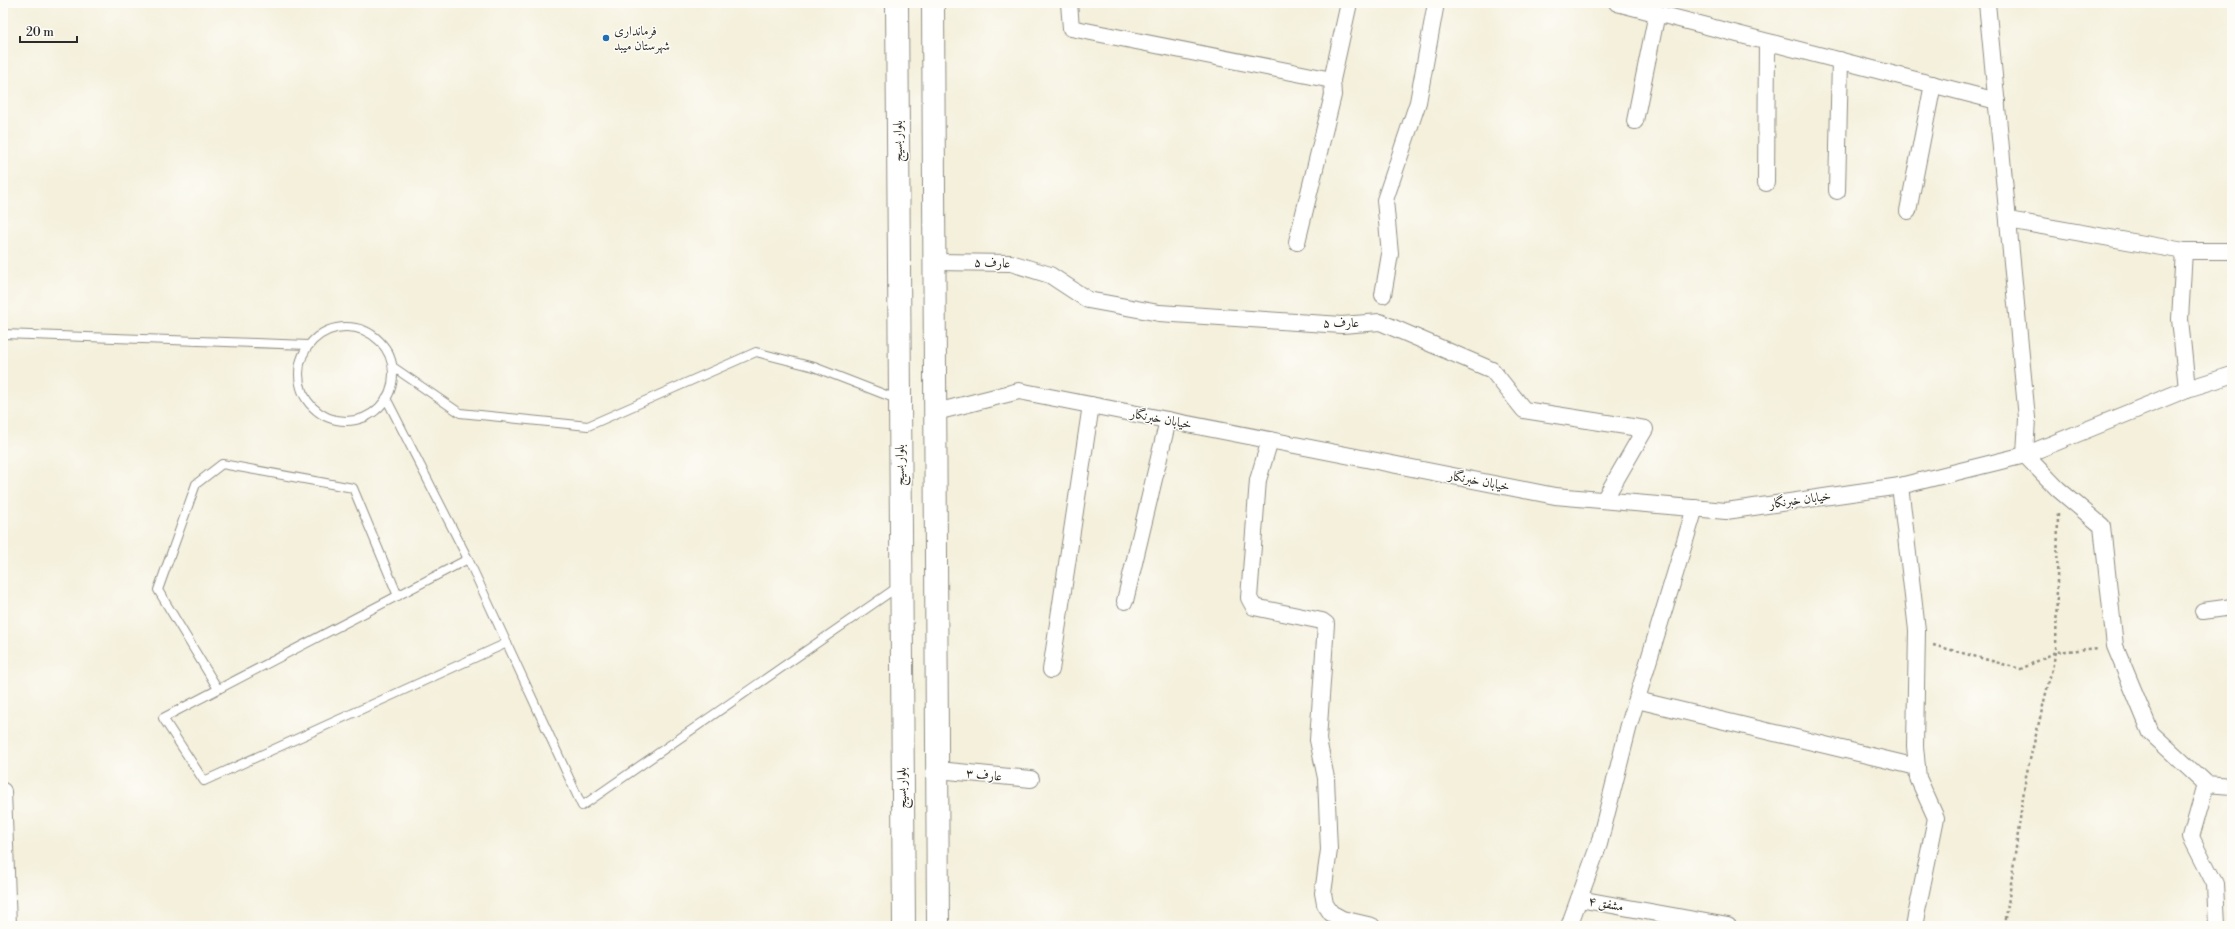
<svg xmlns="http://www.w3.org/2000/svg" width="2235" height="929" font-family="'Libre Bodoni',Amiri,serif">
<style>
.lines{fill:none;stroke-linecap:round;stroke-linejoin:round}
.service-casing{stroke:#908e84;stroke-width:10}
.minor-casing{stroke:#908e84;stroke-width:18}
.secondary-casing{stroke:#908e84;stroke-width:24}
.path{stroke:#908e84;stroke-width:2.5;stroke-dasharray:3 3;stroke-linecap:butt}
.service{stroke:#fff;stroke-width:8}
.minor{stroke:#fff;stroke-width:16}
.secondary{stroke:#fff;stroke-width:22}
.poi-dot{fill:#1f6fb2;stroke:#fdfcf7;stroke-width:1.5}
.labels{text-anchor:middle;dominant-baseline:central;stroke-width:3;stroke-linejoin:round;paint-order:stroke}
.poi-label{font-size:13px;fill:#2b2b2b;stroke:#fdfcf7;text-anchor:start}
.street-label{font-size:13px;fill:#2b2b2b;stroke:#fdfcf7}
</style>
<rect width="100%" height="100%" fill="#fdfcf7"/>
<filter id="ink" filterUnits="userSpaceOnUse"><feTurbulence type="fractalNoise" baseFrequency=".025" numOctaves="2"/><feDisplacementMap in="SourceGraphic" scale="8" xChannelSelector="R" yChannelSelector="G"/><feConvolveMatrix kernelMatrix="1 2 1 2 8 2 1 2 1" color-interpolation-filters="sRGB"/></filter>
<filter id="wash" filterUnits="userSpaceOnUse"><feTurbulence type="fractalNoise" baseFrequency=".012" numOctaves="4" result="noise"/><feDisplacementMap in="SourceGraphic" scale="16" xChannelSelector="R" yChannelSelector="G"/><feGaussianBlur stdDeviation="0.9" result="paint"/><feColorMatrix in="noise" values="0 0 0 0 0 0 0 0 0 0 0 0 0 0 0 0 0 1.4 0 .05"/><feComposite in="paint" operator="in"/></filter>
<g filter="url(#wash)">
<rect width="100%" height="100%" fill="#f4f0dc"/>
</g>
<g filter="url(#ink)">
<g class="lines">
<defs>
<g id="service">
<circle cx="346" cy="374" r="47"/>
<path d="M3,334l305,11"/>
<path d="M393,367l67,46 128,13 168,-74 58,15 85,33"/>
<path d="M386,398l82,161 114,247 317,-220"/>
<path d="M468,559l-305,159 41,63 303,-138"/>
<path d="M218,689l-60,-99 38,-106 26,-20 131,24 45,108"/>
</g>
<g id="minor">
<path d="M1069,3l2,25 261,52"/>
<path d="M1617,3l380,98"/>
<path d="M1987,3l40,415 -2,37 33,34 44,37 13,120 36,87 55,51 -15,53 24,47 2,42"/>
<path d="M1635,121l22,-108"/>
<path d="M1766,183l1,-141"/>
<path d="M1837,191l3,-131"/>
<path d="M1908,211l25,-127"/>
<path d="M2008,220l176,31h48"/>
<path d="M1297,242l36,-147 -1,-15 17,-77"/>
<path d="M2184,251l-4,68 7,70"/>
<path d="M935,262l76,1 39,12 38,25 71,13 183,12 38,-3 112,48 32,40 121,19 -41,71"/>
<path d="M1383,295l7,-41 -5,-54 33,-98 18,-99"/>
<path d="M936,412l83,-21 536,105 171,15 174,-25 125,-31 162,-66 45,-14"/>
<path d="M1270,440l-12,40 -9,118 5,9 68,14 4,3 -8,116 8,38 3,72 -6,43 2,11 6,9 11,6 30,7"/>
<path d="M1900,486l17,144 -2,116 3,32 18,40 -22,108"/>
<path d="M1125,601l43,-181"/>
<path d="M2203,611l29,-4"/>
<path d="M1051,670l40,-265"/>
<path d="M1637,700l280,67"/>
<path d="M938,770l93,9"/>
<path d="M2206,784l26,2"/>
<path d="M3,791l5,135"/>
<path d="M1579,899l149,27"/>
<path d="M1569,926l30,-82 30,-119 66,-217"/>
</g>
<g id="secondary">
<path d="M897,3l7,923"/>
<path d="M933,3l5,923"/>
</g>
</defs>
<use href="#service" class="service-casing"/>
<use href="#minor" class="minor-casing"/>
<use href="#secondary" class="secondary-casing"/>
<g class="path">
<path d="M1933,645l88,24 35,-17 43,-4"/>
<path d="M2005,926l21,-150 30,-124 2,-140"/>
</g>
<use href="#service" class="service"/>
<use href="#minor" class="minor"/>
<use href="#secondary" class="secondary"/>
</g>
</g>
<circle class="poi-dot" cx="606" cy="38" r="4"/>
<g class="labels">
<g class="poi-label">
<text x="614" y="31">فرمانداری<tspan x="614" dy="15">شهرستان میبد</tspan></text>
</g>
<g class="street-label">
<text transform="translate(898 141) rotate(-90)">بلوار بسیج</text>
<text transform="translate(992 263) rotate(2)">عارف ۵</text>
<text x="1341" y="323">عارف ۵</text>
<text transform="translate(1161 419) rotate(11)">خیابان خبرنگار</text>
<text transform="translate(900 465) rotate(-90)">بلوار بسیج</text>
<text transform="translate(1479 481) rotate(11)">خیابان خبرنگار</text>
<text transform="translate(1800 500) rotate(-8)">خیابان خبرنگار</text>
<text transform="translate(984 775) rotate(6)">عارف ۳</text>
<text transform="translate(902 788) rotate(-91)">بلوار بسیج</text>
<text transform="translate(1606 904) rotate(10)">مشفق ۴</text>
</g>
</g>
<rect width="2235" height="929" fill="none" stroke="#fdfcf7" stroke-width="16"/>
<path d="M20 36v6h57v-6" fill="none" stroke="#2b2b2b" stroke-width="2"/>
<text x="26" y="36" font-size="12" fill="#2b2b2b" stroke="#fdfcf7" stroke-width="3" paint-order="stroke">20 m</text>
</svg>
